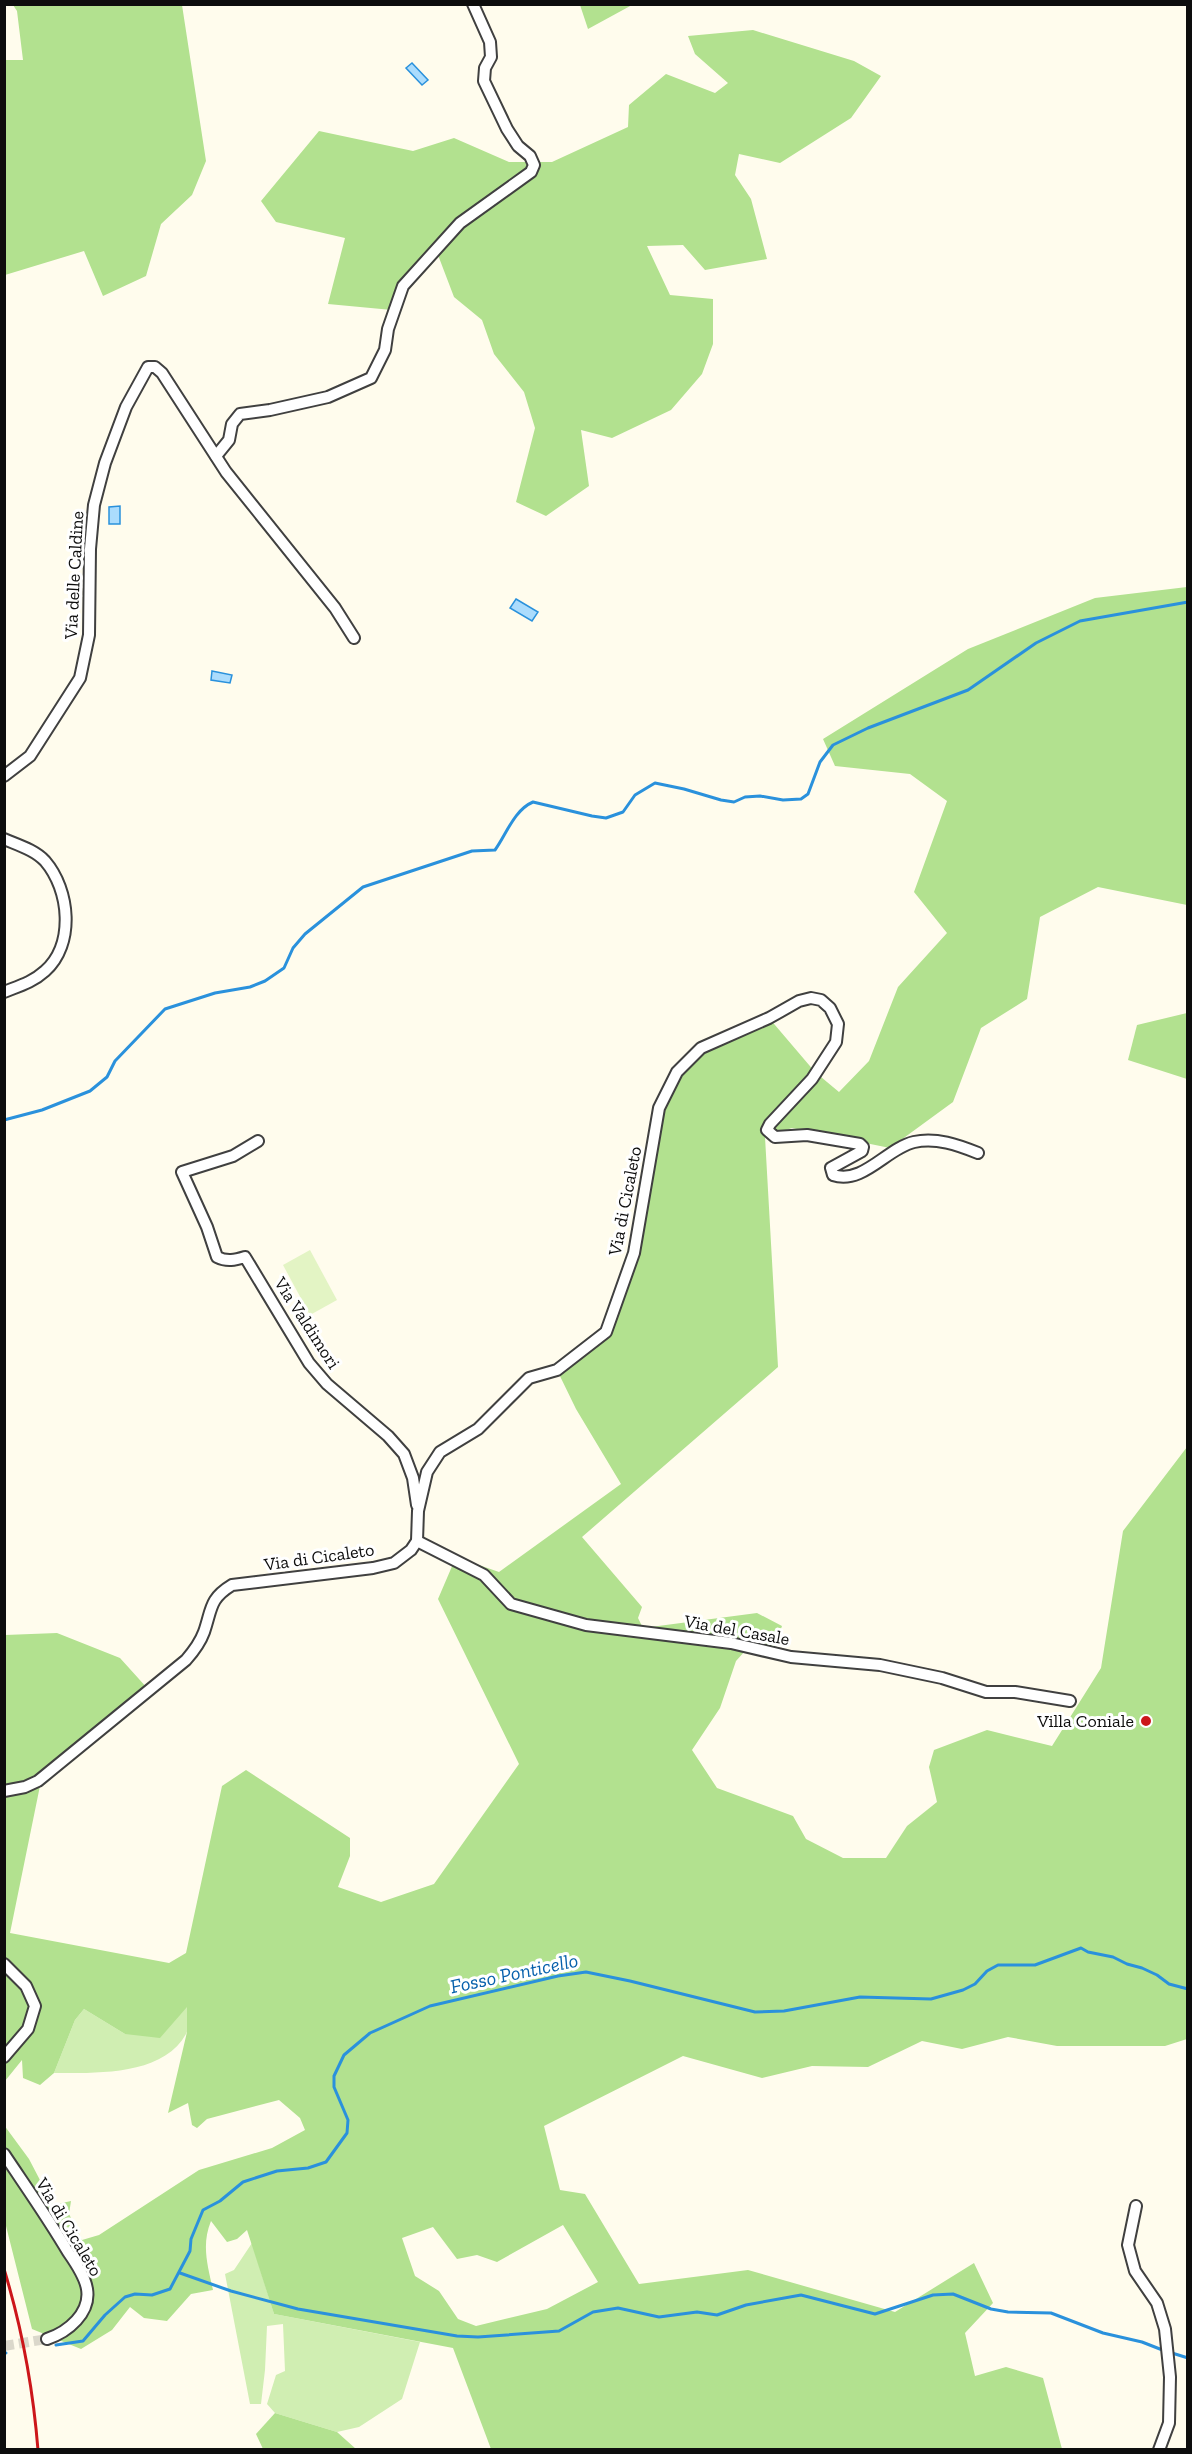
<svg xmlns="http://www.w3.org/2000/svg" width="1192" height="2454" font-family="'Zilla Slab',serif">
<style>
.green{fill:#d0eeb2}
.forest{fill:#b2e18f;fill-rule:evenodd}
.pitch{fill:#e3f4c4}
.water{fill:#abdcfd;stroke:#2a91dc;stroke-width:1.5}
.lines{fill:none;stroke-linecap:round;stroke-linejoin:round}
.stream{stroke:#2a91dc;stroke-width:3}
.minor-tunnel{stroke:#dbd8cb;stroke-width:10;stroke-dasharray:10 5;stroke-linecap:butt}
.minor-casing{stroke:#404040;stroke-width:14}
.minor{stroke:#fff;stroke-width:10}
.rail{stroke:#cc161a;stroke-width:3}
.poi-dot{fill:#cc161a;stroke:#fff;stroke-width:2}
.labels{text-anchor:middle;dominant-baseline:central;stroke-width:6;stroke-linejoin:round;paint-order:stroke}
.street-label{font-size:18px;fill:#0d0d0d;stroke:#fff}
.poi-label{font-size:18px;fill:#0d0d0d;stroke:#fff;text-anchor:end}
.water-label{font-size:20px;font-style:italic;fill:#0861ac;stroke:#fff}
</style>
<rect width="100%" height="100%" fill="#fffced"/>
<g class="green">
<path d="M187,2006c0,8 3,21 -1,28 -23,42 -90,39 -132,39l21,-53 9,-11 41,25z"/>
<path d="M252,2243l22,71 146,28 -18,57 -43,28 -22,5 -62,-19 -8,-9 9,-29 9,-4 -2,-47 -16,2 -2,44 -4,34h-11l-25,-130 9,-4z"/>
</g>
<g class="forest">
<path d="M13,5h169l24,156 -14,34 -31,29 -15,52 -43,20 -19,-45 -79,24v-215h18l-6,-49z"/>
<path d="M580,5v-1l52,1 -44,24z"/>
<path d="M753,30l101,31 27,15 -30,42 -71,45 -41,-9 -4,21 16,24 16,60 -62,11 -22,-25 -36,1 23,49 43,4v45l-11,30 -31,36 -59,28 -31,-8 8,56 -43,30 -30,-14 19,-74 -11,-36 -30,-38 -12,-34 -28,-23 -16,-42 -8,-8 -27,33 -11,30 -64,-6 17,-66 -69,-16 -15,-21 58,-70 94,20 41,-13 55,24h43l76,-35 1,-22 37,-31 49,19 13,-10 -33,-29 -7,-18z"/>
<path d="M1187,587v318l-89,-18 -58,30 -13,82 -46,29 -28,74 -63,46 -98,-20 -27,9 13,230 -196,170 60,70 -4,11 5,10 114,-15 25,13 -8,23 -29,2 -9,10 -16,47 -28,42 25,38 76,28 13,23 37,19h43l21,-32 30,-24 -8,-35 5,-17 53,-20 65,16 49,-78 22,-137 64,-84v592l-22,7h-108l-49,-9 -46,12 -40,-8 -54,26 -56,-1 -50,12 -79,-22 -139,70 16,64 25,4 54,90 109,-14 147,42 79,-49 19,40 -28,30 10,43 31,-9 37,11 19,71h-571l-38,-101 -179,-34 -27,-84 -10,9 -10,3 -16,-21c-10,24 -3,46 2,69l-22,4 -24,27 -23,-3 -14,-11 -18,23 -31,19 -49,-20 -27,-107 -1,-97 25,34 24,46 18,-4 -2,13 13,26 17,-5 100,-65 73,-22 33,-18 -5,-12 -21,-18 -72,19 -10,9 -5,-3 -4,-22 -20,10 19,-81v-25l-27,31 -35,-4 -41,-25 -9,11 -21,53 -14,12 -17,-7 -1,-18 -17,21v-446l52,-2 63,25 28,31 -106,87 -32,157 159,30 17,-10 36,-167 24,-16 104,68v18l-12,31 43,15 53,-18 85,-120 -81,-165 18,-42 43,15 122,-88 -45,-75 -19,-39 49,-38 28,-79 25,-145 42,-60 68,-30 46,54 24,20 30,-31 29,-74 49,-54 -33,-41 33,-91 -37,-27 -75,-8 -12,-27 145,-90 127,-51zM563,2225l35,57 -51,27 -71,17 -18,-7 -19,-28 -24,-15 -13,-38 31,-11 24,32 20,-4 20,7z"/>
<path d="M1187,1013v66l-59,-19 9,-35z"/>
<path d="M275,2413l62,19 19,17h-93l-7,-15z"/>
</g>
<path class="pitch" d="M310,1250l27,50 -27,15 -27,-50z"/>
<g class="water">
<path d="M412,63l16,17 -6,5 -16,-17z"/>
<path d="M120,506v18h-11v-17z"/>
<path d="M516,599l22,13 -6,9 -22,-13z"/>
<path d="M212,671l20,4 -2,8 -19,-3z"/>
</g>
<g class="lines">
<g class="stream">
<path d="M4,1120l38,-10 48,-19 17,-14 8,-16 50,-52 50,-16 35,-6 15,-6 19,-13 9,-20 12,-14 58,-47 109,-36 23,-1c11,-15 19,-40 38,-48l59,14 14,2 17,-6 12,-17 20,-12 29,6 37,11 13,2 11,-5 15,-1 23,4 18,-1 7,-5 12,-32 13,-17 35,-17 100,-38 68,-47 44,-22 108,-19"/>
<path d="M180,2273l51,18 67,18 159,27 21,1 81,-6 34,-19 25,-4 41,9 38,-5 20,3 29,-10 55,-10 74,19 58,-19 20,-1 38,15 17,3 43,1 52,20 39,9 23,9"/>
<path d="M56,2345l27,-4 22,-26 20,-18 10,-3 17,1 18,-6 20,-38 1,-12 12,-29 17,-9 23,-19 34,-11 31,-3 18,-6 21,-29 1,-13 -14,-33v-11l10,-21 26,-22 60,-27 128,-30 28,-4 44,9 125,31 29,-1 76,-14 71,2 32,-9 12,-6 12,-13 11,-6h37l46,-17 7,4 25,5 14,7 15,4 15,7 12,9 19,5"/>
<path d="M1172,2353l16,5"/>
<path d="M4,2354l2,-1"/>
</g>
<path class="minor-tunnel" d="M4,2346l43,-7"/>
<defs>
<g id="minor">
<path d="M216,456l13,-16 3,-16 8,-10 30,-4 58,-13 43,-19 14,-28 3,-21 15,-43 57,-63 71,-51 3,-7 -4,-9 -12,-10 -11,-17 -23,-48 1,-13 6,-11 -1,-15 -17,-38"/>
<path d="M4,776l26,-20 50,-78 9,-43 1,-86 4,-44 11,-42 21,-56 22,-40h7l7,6 64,99 109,136 19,30"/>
<path d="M4,839c14,6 31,11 41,22 25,29 30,83 0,110 -12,11 -26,15 -41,21"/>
<path d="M258,1141l-25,15 -51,16 25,55 10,30c10,5 18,3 28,0l64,106 18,21 61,52 16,18 9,24 4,27"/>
<path d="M417,1541l67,34 27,29 75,21 145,18 60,14 89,8 62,13 44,14h29l55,9"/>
<path d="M4,1791l21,-4 13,-6 148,-121c7,-8 14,-17 18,-28 8,-23 5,-33 28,-47l141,-17 21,-5 17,-13 6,-9 1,-30 9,-39 13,-20 38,-23 51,-51 28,-8 49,-38 28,-79 25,-145 18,-36 24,-24 68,-30 30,-17 12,-3 10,2 9,8 8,16 -2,18 -24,37 -42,45 -3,6 8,7 32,-2 53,9 3,3 -1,4 -31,17 2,7c30,10 54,-27 81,-33 22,-5 44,3 64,11"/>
<path d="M4,1964l22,22 9,20 -7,23 -24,28"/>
<path d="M4,2154c22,33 44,64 64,98 7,10 17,24 19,37 4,24 -19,43 -40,50"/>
<path d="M1136,2206l-8,39 7,26 22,32 8,26 5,48 -1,46 -10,27"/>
</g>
</defs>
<use href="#minor" class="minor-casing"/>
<use href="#minor" class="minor"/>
<path class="rail" d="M4,2269c18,59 29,119 34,181"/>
</g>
<circle class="poi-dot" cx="1146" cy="1721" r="6"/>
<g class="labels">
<g class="street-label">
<text transform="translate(74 575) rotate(-87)">Via delle Caldine</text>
<text transform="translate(625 1201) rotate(-79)">Via di Cicaleto</text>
<text transform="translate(307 1323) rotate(57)">Via Valdimori</text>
<text transform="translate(319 1557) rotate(-8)">Via di Cicaleto</text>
<text transform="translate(737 1630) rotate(10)">Via del Casale</text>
<text transform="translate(69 2227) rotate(59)">Via di Cicaleto</text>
</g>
<g class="poi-label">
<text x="1134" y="1721">Villa Coniale</text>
</g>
<g class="water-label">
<text transform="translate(514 1973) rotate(-12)">Fosso Ponticello</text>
</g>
</g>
<rect width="1192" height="2454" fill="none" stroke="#0d0d0d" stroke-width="12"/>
</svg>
